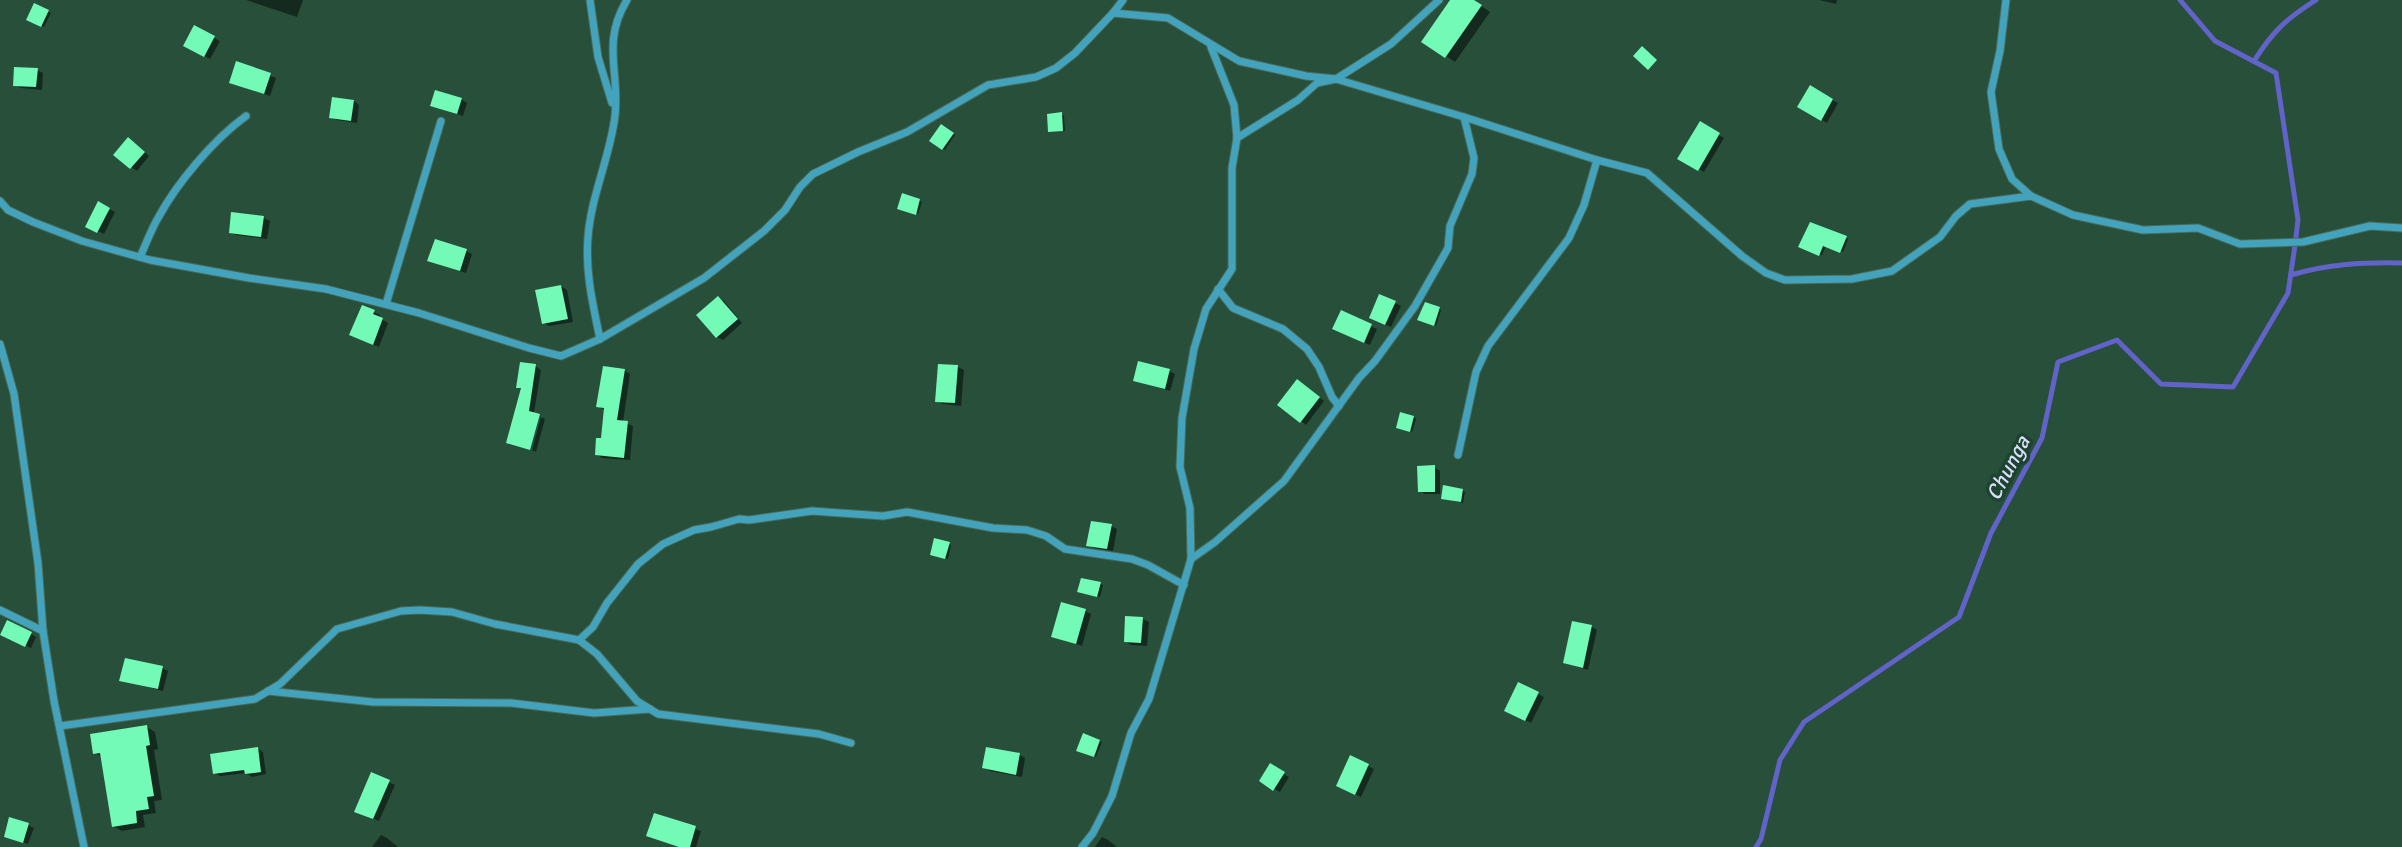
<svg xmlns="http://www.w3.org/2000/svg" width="2402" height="847" font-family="Signika,sans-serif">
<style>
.shadow{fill:#0007}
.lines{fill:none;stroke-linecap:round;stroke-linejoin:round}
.stream{stroke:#6163c8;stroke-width:5}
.building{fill:#72fab6}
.minor-casing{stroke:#486b58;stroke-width:9}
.minor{stroke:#43a3bd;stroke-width:7}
.labels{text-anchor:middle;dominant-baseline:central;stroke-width:7;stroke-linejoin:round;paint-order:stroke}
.water-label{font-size:21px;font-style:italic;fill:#dadef9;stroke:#1d4430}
</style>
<rect width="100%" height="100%" fill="#284f3a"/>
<g class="shadow">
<path d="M246,0h57l-6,17z"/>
<path d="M1452,0h21l17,12 -35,50 -31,-21z"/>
<path d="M1819,0h18l-1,4z"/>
<path d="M35,6l16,7 -7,14 -15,-7z"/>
<path d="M195,28l25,13 -10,18 -25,-14z"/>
<path d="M237,63l39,15 -6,18 -39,-14z"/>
<path d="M37,70l6,3 -1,17 -21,-2 -6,-3z"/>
<path d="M1810,88l28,15 -11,20 -28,-16z"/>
<path d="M461,99l6,4 -4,13 -31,-11z"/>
<path d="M354,101l5,4 -2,18 -20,-3 -6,-3z"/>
<path d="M1062,114l2,2 1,15h-15z"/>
<path d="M1701,124l23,14 -20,34 -24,-14z"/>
<path d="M941,126l14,9 -10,15 -13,-9z"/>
<path d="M134,143l15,13 -12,15 -6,-4z"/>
<path d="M903,195l19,7 -4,12 -17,-5z"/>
<path d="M99,204l16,8 -11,22 -17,-8z"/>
<path d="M233,214l31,4 6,3 -3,18 -31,-4 -6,-3z"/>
<path d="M1846,238l2,1 -5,13 -17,-6 -4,9 -22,-9z"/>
<path d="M466,251l6,3 -6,19 -31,-10z"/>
<path d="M561,286l6,4 6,32 -24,4 -5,-3z"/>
<path d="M718,298l6,3 18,22 -19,17 -6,-3z"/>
<path d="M1395,303l6,3 -10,21 -15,-6z"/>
<path d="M363,307l17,8 -1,3 9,5 -9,24 -22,-9z"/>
<path d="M1439,308l2,2 -5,16 -15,-5z"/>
<path d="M1341,313l36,16 -7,16 -30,-13z"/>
<path d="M535,366l6,4 -13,79 -6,-60 -4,-2z"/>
<path d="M958,367l6,3 -3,36 -18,-2 -6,-3z"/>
<path d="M624,370l6,4 -7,48 10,4 -3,34 -28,-2 -5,-4 6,-14 2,-30 -7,-4z"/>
<path d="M1169,371l6,3 -5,17 -35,-11z"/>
<path d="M1303,385l21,16 -18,24 -5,-4z"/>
<path d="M541,417l4,2 -9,33 -4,-2z"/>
<path d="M1414,417l2,2 -4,13 -12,-4z"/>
<path d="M1434,467l6,4v23h-15l-6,-3z"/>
<path d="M1462,490l3,2 -2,11 -20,-5z"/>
<path d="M1111,526l6,3 -4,22 -19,-3 -6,-3z"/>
<path d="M949,544l2,1 -3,14 -14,-4z"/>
<path d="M1100,584l3,1 -3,12 -18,-4z"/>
<path d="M1085,611l6,3 -9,32 -29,-10z"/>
<path d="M1143,619l6,3 -2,24 -16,-1 -6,-4z"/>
<path d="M1592,627l5,3 -9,40 -23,-7z"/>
<path d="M31,634l5,3 -5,11 -23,-11z"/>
<path d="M162,668l6,3 -5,20 -42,-11z"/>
<path d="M1519,684l25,13 -13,26 -24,-12z"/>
<path d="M147,727l8,5 3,17 -4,1 8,50 -8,1 2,12 -13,2 2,12 -23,4 -9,-5 -11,-69 -7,-4z"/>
<path d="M1099,741l3,1 -6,15 -15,-6z"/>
<path d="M258,749l5,3 3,22 -14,3 -6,-4 -26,3 -6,-3z"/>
<path d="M987,749l33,6 5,3 -3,19 -32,-6 -6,-4z"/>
<path d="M1351,758l23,11 -13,28 -17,-8z"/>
<path d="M1270,766l19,11 -9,15 -19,-11z"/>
<path d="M389,782l6,3 -16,36 -17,-7z"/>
<path d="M655,815l46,16 -5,16h-17z"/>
<path d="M28,825l6,3 -6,16 -17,-5z"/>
<path d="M381,835l6,3 11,9h-26z"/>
<path d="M1102,837l6,3 9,7h-22z"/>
</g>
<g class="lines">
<g class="stream">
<path d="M2254,61c19,-30 32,-42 62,-61"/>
<path d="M2291,275c37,-11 72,-13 111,-12"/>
<path d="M1756,847l5,-8 19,-79 24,-38 155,-105 32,-84 51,-95 16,-76 59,-22 44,44 72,3 55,-94 7,-48 3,-25 -22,-147 -61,-32 -35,-41"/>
</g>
</g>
<g class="building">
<path d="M1450,0h24l8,5 -37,53 -24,-16z"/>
<path d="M34,3l15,7 -8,17 -15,-7z"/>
<path d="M194,25l21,11 -11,21 -21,-11z"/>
<path d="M1642,46l15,14 -9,10 -15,-14z"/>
<path d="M236,61l35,12 -7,21 -35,-11z"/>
<path d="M14,67l24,1 -2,19 -23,-1z"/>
<path d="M1810,85l23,14 -12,22 -24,-14z"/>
<path d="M435,90l27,8 -5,16 -27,-8z"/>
<path d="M332,97l22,3 -3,21 -22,-3z"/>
<path d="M1062,112l1,19 -15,1 -1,-18z"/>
<path d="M1700,121l20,12 -22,38 -21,-12z"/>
<path d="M941,124l13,9 -12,17 -13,-9z"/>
<path d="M128,137l17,15 -15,17 -17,-14z"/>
<path d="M902,193l18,6 -4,16 -19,-6z"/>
<path d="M98,201l12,7 -13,25 -12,-6z"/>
<path d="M231,212l33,4 -3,21 -32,-4z"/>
<path d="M1810,222l37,14 -7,17 -17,-7 -4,10 -21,-9z"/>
<path d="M435,239l32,10 -7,22 -33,-10z"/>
<path d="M561,285l7,34 -26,5 -7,-34z"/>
<path d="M1379,294l17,7 -11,24 -16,-7z"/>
<path d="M718,296l20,23 -22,19 -20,-23z"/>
<path d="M1425,302l15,5 -6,19 -17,-6z"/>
<path d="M362,305l13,5 -2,4 10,4 -10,27 -24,-10z"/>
<path d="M1341,310l31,14 -8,19 -32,-14z"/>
<path d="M1138,361l32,8 -5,20 -32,-8z"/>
<path d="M520,362l16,2 -7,47 11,3 -10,36 -24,-7 15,-55h-5z"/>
<path d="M938,364l20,1 -3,38 -20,-1z"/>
<path d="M603,366l22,3 -8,51 11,1 -4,37 -29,-3 1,-17h5l3,-30 -8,-1z"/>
<path d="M1297,379l23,18 -20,26 -23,-18z"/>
<path d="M1400,412l14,4 -4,16 -14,-4z"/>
<path d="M1435,465v27h-17l-1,-26z"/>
<path d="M1443,485l20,4 -2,13 -20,-3z"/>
<path d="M1091,521l21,3 -5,25 -21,-3z"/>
<path d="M934,538l16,4 -5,17 -15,-4z"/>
<path d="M1081,578l20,4 -4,15 -20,-5z"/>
<path d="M1061,602l25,7 -10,35 -25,-7z"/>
<path d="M1125,616l18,1 -2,26 -17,-1z"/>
<path d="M7,620l25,12 -7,15 -25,-12z"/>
<path d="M1572,621l20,4 -9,43 -20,-5z"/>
<path d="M125,658l38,8 -5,23 -39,-8z"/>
<path d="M1518,682l21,10 -14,29 -21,-10z"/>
<path d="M147,725l3,20 -4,1 8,50 -7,1 2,12 -13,2 1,12 -25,4 -12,-74 -7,1 -3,-20z"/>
<path d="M1083,733l17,7 -6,17 -18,-6z"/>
<path d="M258,747l3,25 -16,2 -1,-4 -31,4 -3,-20z"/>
<path d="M986,747l34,6 -4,22 -34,-7z"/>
<path d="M1350,755l19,9 -14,31 -19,-9z"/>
<path d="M1270,763l15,9 -12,19 -14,-10z"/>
<path d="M371,772l19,8 -17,39 -19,-7z"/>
<path d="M654,813l42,13 -6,21h-11l-33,-11z"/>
<path d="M9,817l20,6 -6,20 -19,-6z"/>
</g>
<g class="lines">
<defs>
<g id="minor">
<path d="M590,0l8,57 14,46"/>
<path d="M2006,0l-6,51 -9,41 8,57 13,30 19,17 42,19 70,15 55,-2 42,16 63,-2 67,-16 32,2"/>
<path d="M1113,13l10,-13"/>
<path d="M1237,138l61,-38 19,-17 19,-4 55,-35 48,-44"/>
<path d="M0,201l8,9 25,12 49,19 68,19 99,18 77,11 93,24 110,35 32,8 39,-17 104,-61 60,-47 21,-21 15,-23 13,-13 45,-22 49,-20 81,-47 48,-8 20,-9 19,-15 38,-40 55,5 71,43 67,15 30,3 128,38 133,43 50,13 95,83 24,17 19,7 67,-1 40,-8 48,-34 16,-21 14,-12 61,-8"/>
<path d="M140,257c6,-13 11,-27 18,-39 19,-35 55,-78 88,-102"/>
<path d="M1218,289l15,19 50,21 24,20 12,18 13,30 7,9"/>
<path d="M386,304l55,-183"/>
<path d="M600,339c-7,-34 -15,-67 -12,-102 3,-41 22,-80 27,-121 5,-45 -14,-73 12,-116"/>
<path d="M0,344l14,50 24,169 5,68 11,70 30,146"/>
<path d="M1458,455l18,-83 12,-26 81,-108 15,-33 13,-45"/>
<path d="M1191,559l24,-17 69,-61 75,-103 16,-17 40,-55 33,-58 2,-22 22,-52 2,-16 -10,-41"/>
<path d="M0,610l43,21"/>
<path d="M579,640l14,-13 14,-24 31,-39 25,-20 31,-14 17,-3 28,-8 10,1 63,-9 71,5 24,-4 86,16 34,2 19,6 19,13 67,10 16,6 36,20"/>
<path d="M268,691l105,11 138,1 83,10 56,-4"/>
<path d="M60,726l195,-27 25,-15 57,-55 64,-18 19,-1 32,2 43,12 84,16 18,14 40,47 21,13 161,20 32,9"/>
<path d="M1082,847l11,-14 19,-37 19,-63 18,-34 42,-140 -1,-51 -10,-41 2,-49 12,-69 12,-40 26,-40v-101l5,-30 -3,-33 -23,-58"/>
</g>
</defs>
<use href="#minor" class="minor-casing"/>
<use href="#minor" class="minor"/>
</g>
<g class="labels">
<g class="water-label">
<text transform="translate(2008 468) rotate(-62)">Chunga</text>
</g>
</g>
</svg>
